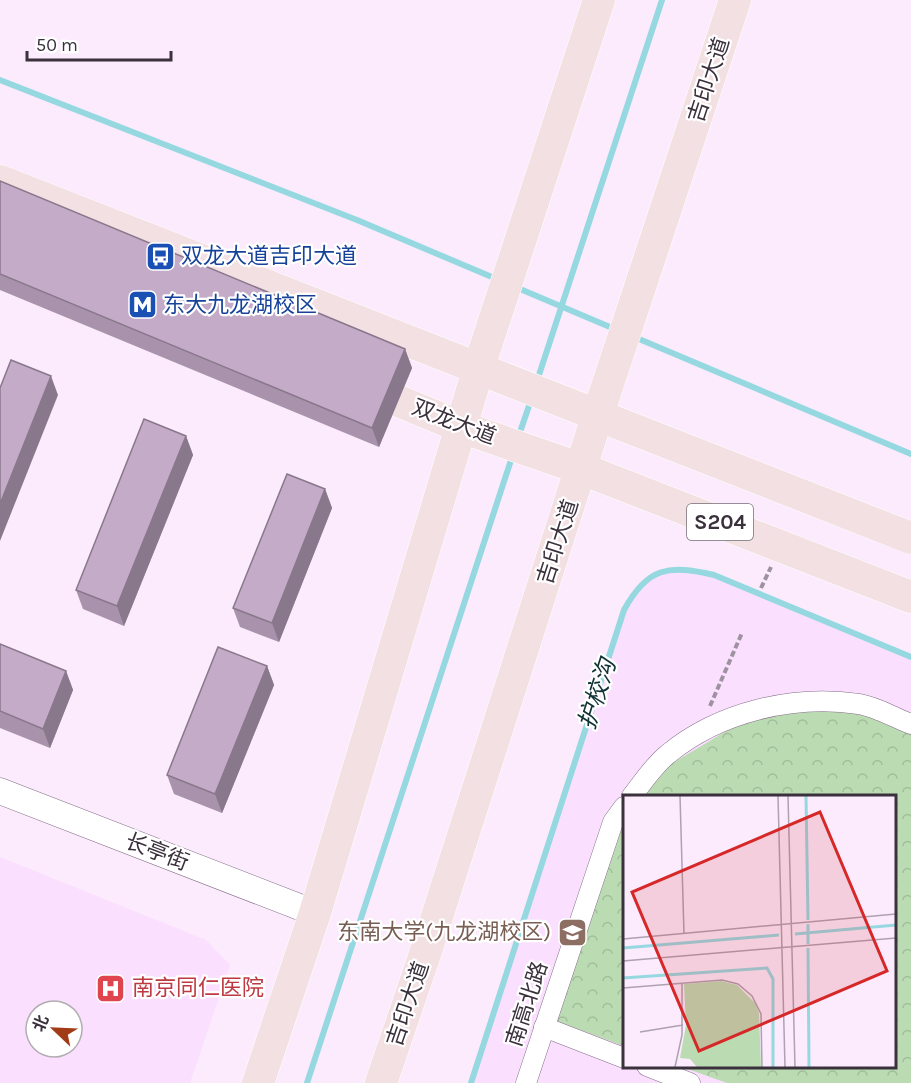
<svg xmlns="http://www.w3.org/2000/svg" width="911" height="1083" font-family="Karla,'Noto Sans SC',sans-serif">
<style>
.built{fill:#fae0fe;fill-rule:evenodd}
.forest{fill:url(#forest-crowns)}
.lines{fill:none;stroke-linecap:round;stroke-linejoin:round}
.stream{stroke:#96d8e0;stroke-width:6}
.minor-casing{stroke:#856e89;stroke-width:21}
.tertiary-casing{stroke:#856e89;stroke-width:27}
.primary-casing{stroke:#fff;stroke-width:33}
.path{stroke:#9e91a0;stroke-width:4;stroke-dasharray:6 3;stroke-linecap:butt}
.minor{stroke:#fff;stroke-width:20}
.tertiary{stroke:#fff;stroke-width:26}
.primary{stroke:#f3e0e2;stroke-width:32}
.wall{fill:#a993ac}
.shaded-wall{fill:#89788c}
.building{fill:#c4abc8;stroke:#89788c;stroke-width:1.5}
.labels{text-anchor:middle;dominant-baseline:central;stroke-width:4.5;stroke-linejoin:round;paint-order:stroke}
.shield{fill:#fff;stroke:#766f77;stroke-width:1.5}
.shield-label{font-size:21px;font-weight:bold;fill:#3b313d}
.street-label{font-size:22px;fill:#3b313d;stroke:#fff}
.transit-label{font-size:22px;fill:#164399;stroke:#fff;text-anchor:start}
.education-label{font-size:22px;fill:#785e54;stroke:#fff;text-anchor:end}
.health-label{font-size:22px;fill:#be3a42;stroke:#fff;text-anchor:start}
.water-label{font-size:24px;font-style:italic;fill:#113236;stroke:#fff}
.inset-river{fill:none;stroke:#96d8e0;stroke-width:3}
.inset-road{fill:none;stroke:#aea1b0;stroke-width:1.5}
.view{fill:#d62828;fill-opacity:0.15;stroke:#d62828;stroke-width:3}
.inset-edge{fill:none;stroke:#3b313d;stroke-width:3}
</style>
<defs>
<pattern id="forest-crowns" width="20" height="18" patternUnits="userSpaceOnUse" patternTransform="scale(1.5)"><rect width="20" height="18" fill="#bbdcb3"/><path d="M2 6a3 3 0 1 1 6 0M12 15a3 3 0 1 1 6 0" fill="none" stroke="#a2bd9b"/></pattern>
</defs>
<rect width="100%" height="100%" fill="#fbebfd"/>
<g class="built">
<path d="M666,569l23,1 25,5 197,82v426h-440l153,-473 9,-15 16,-16zM624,796h270v270h-270z"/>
<path d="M0,857l206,83 24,25 -40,118h-190zM36,1011h36v36h-36z"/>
</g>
<g class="forest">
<path d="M792,710l62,1 57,23v349h-184l-45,-16 212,-1v-270h-250l27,-32 62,-37z"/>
<path d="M624,821v225l-68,-25 62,-191z"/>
</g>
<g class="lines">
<g class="stream">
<path d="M0,80l357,140 142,60"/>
<path d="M513,286l104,44"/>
<path d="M632,336l279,118"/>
<path d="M537,381l125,-381"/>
<path d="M518,438l13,-38"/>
<path d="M307,1083l206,-629"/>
<path d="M471,1083l153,-473c24,-44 45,-45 90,-35l197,82"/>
</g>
<defs>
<g id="minor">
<path d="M632,796c11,-14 22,-31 36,-42 51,-42 126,-60 191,-50 18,3 36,14 52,20"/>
<path d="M544,1027l80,31"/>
<path d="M647,1066l43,17"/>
<path d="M526,1083l87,-261 11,-15"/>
</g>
<path id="tertiary" d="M0,791l315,122"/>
<g id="primary">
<path d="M0,181l911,357"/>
<path d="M360,385l101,42 121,42 329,128"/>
<path d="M258,1083l57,-170 163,-543 121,-370"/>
<path d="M381,1083l45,-132 172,-537 137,-414"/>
</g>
</defs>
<use href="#minor" class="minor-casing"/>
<use href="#tertiary" class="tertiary-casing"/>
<use href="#primary" class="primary-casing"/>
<g class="path">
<path d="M761,588l10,-21"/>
<path d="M710,706l32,-73"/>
</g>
<use href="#minor" class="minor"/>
<use href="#tertiary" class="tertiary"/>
<use href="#primary" class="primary"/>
</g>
<g class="wall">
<path d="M0,181l405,168 7,19 -33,79 -379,-157z"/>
<path d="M186,436l7,19 -69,171 -41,-17 -7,-19z"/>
<path d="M325,489l7,19 -53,134 -39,-15 -7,-19z"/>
<path d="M0,644l66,27 7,19 -23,58 -50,-20z"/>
<path d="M267,666l7,19 -52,128 -48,-19 -7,-19z"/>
</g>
<g class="shaded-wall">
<path d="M405,349l7,19 -33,79 -7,-19z"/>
<path d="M51,376l7,19 -58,146v-37z"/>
<path d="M186,436l7,19 -69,171 -7,-20z"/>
<path d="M325,489l7,19 -53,134 -7,-19z"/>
<path d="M267,666l7,19 -52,128 -7,-19z"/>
<path d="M66,671l7,19 -23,58 -7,-19z"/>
</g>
<g class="building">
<path d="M0,181l405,168 -33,79 -372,-154z"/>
<path d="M11,360l40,16 -51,128v-116z"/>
<path d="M144,419l42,17 -69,170 -41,-16z"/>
<path d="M287,474l38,15 -53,134 -39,-15z"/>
<path d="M0,644l66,27 -23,58 -43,-18z"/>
<path d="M218,647l49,19 -52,128 -48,-19z"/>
</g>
<defs>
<symbol id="bus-square" viewBox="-11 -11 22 22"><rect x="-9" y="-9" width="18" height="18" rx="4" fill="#1a4fb4" stroke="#fff"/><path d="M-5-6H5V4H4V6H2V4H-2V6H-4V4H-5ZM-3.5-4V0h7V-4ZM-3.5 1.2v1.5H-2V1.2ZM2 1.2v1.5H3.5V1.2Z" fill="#fff"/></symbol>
<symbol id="metro-square" viewBox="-11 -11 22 22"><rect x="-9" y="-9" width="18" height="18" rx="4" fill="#1a4fb4" stroke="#fff"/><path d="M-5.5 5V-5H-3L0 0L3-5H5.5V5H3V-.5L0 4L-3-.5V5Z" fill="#fff"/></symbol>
<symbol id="university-square" viewBox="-11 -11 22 22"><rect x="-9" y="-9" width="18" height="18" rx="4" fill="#8d6e63" stroke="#fff"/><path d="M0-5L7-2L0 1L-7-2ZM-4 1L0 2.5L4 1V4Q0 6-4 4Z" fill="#fff"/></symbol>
<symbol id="hospital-square" viewBox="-11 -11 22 22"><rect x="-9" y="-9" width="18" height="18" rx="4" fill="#e0444e" stroke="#fff"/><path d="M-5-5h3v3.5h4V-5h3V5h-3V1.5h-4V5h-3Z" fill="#fff"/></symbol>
</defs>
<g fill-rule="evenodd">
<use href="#bus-square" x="144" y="240" width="33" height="33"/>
<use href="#metro-square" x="126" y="288" width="33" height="33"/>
<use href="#university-square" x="556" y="916" width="33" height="33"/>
<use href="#hospital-square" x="94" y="972" width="33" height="33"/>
</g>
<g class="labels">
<rect class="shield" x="687" y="504" width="66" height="36" rx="4.5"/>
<g class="shield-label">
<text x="720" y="522">S204</text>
</g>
<g class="street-label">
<text transform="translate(709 80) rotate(-72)">吉印大道</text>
<text transform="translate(454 422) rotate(21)">双龙大道</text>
<text transform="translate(558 542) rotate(-72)">吉印大道</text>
<text transform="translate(157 852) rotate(21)">长亭街</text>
<text transform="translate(408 1004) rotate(-71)">吉印大道</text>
<text transform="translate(527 1004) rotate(-72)">南高北路</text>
</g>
<g class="transit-label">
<text x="181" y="256">双龙大道吉印大道</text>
<text x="163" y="305">东大九龙湖校区</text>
</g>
<g class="education-label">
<text x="551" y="932">东南大学(九龙湖校区)</text>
</g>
<g class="health-label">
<text x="132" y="988">南京同仁医院</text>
</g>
<g class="water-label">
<text transform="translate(597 694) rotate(-72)">护校沟</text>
</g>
</g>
<g transform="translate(623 795)">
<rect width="273" height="273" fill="#fbebfd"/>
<path d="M98,186l16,4 18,18 4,10 2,54h-64l-7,-8 -10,-1 6,-33 -2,-41z" fill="#bbdcb3"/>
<path class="inset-river" d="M183,1l2,124M185,129v20M172,139l101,-9M0,153l156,-13M185,153l1,119M0,183l144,-10 6,11v88"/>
<path class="inset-road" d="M57,1l4,138M155,1l7,271M165,1l7,271M0,144l273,-25M0,166l273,-23M0,193l99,-8 16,4 14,12 9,18 1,53M17,237l43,-7M52,272l7,-32v-52"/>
<path class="view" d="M197,17l67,159 -188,80 -67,-159z"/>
<rect width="273" height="273" class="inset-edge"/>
</g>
<g transform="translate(54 1029) rotate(293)"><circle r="28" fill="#ffffff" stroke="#b1adb1" stroke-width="1.5"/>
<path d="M0-4.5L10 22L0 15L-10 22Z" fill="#a13b16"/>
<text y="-9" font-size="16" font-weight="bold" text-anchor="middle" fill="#3b313d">北</text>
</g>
<path d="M27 51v9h144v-9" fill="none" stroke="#3b313d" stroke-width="3"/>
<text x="36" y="51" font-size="18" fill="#3b313d" stroke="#ffffff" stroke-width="4.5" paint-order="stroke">50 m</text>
</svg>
